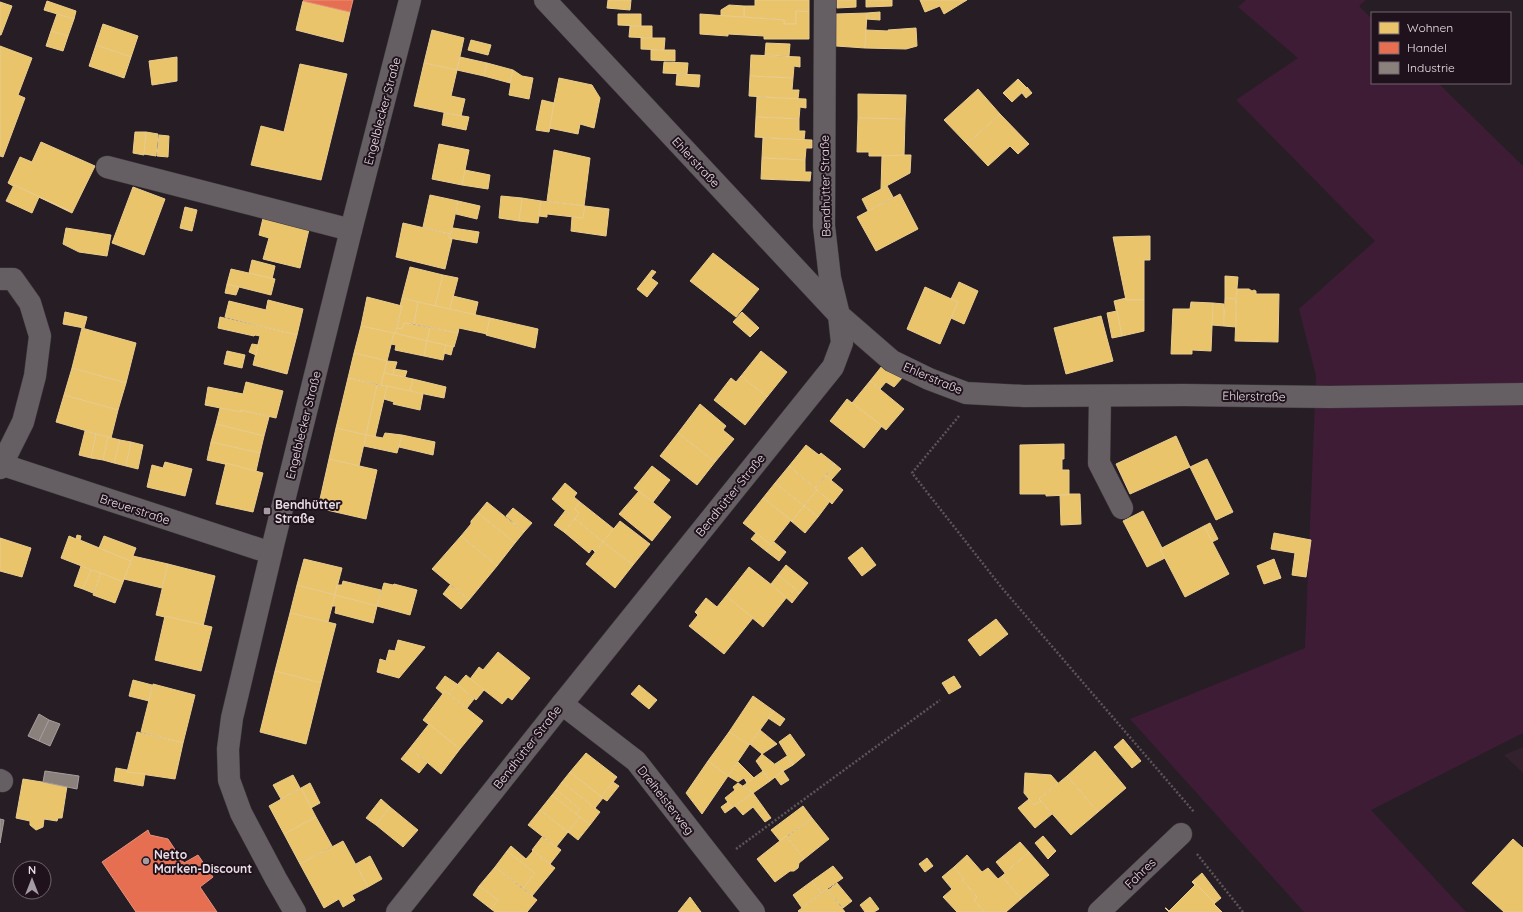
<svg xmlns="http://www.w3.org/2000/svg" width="1523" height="912" font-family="Quicksand,sans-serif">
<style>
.built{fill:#34212e}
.green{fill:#3f1c36}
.homes{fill:#e9c46a;stroke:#e9cc8f}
.shops{fill:#e76f51;stroke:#e8917e}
.industry{fill:#8a817c;stroke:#a79d9c}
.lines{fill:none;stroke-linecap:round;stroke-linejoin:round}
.minor-casing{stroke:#3f383c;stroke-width:23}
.path{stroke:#5c555a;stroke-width:2.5;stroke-dasharray:2 2;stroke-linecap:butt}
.minor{stroke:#655e63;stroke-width:22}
.poi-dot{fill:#a59ba2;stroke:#20121c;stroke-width:1.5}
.labels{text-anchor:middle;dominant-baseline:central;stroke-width:4;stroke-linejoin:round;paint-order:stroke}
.street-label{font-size:12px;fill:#eadfe6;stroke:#20121c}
.poi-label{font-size:12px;font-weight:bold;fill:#eadfe6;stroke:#20121c;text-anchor:start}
</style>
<rect width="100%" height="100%" fill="#261e24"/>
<path class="built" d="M1523,747v26l-19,-18z"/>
<path class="green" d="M1246,0h120l-7,6 13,13v64h66l85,83v567l-152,77 95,102h-162l-174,-193 175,-71 11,-272 -17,-67 76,-68 -139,-141 62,-42 -60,-51z"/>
<g class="homes">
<path d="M608,0h23l-1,10 -23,-2z"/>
<path d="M755,0h54v12l-13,-1v13h-12v-4l-40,-3v-11h11z"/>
<path d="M837,0h19v7l-19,1z"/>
<path d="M866,0h26v6l-26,1z"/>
<path d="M920,0h47l-23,14 -4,-8 -15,6z"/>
<path d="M47,1l29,10 -2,8 -30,-9z"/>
<path d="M303,1l47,11 -7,30 -47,-12z"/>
<path d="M0,2l12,4 -11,29h-1z"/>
<path d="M729,5l15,1v11l-23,-1v-6z"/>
<path d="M796,11l13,1v27h-45v-3l-36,-2v2l-28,-2v-20l84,6v4h12z"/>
<path d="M880,12v8l-14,-1 1,-6z"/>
<path d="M867,13l-2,35 -29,-2v-32z"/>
<path d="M57,14l17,5 -6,17 -17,-5z"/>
<path d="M618,14h23v12l-23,-1z"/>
<path d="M103,24l35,12 -7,21 -35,-12z"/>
<path d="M630,26h22v12l-23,-1z"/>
<path d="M916,28l1,18 -11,3 -41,-1 1,-18 22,1v-1z"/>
<path d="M432,30l32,8 -7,32 -33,-7z"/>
<path d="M51,31l17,5 -5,15 -17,-5z"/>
<path d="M641,38h24l-1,12 -23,-1z"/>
<path d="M471,40l20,5 -3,10 -20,-5z"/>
<path d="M766,43l24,1 -1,12 -24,-1z"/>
<path d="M96,45l35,12 -7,21 -35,-12z"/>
<path d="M0,46l32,12 -14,37 7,3 -22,59 -3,-1z"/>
<path d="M651,50h24v11l-24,-1z"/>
<path d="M751,55l49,2v10l-6,-1 -1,12 -43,-2z"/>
<path d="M177,57v24l-25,4 -3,-24z"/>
<path d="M460,57l27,6 -3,13 -27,-6z"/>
<path d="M664,62l24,1 -1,11 -24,-1z"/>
<path d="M424,63l33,7 -6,26 14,3 -4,17 -47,-10z"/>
<path d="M487,63l26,7 -3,13 -26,-7z"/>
<path d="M300,64l47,10 -26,106 -70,-15 10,-39 23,6z"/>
<path d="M513,70l9,6 11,2 -4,21 -20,-4 2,-12h-1z"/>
<path d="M677,74l23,1 -1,12 -23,-2z"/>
<path d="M750,76l43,2 -1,12h7l-1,9 -49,-3z"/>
<path d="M559,78l33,7 8,13 -6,30 -14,-4 -2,10 -29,-6z"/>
<path d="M1018,79l9,9 -15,14 -9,-9z"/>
<path d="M1027,87l5,6 -6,5 -4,-5z"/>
<path d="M978,89l22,25 -33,30 -23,-24z"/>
<path d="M858,94l48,1 -1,24 -47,-1z"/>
<path d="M757,97l49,2v9l-6,-1 -1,12 -43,-2z"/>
<path d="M542,100l12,3 -5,29 -13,-2z"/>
<path d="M444,113l25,4 -3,13 -24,-5z"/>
<path d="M1000,114l29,30 -11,10 -8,-8 -22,20 -21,-22z"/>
<path d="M756,117l43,2v12h6l-1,9 -49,-3z"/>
<path d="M858,118l47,1 -1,37h-35v-4h-12z"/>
<path d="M135,132h11l-2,23 -11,-2z"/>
<path d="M146,132l12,2 -2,22 -12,-2z"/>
<path d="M159,135l10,1 -1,21 -11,-1z"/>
<path d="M763,138l49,2v8h-6l-1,12 -43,-2z"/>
<path d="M41,142l54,24 -23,47 -58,-28 -1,1 -5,-3 12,-26 12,5z"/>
<path d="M439,144l30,6 -7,35 -30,-6z"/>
<path d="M554,150l36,8 -6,48 -37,-5z"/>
<path d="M904,155h7l-1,18 -29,16 1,-33z"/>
<path d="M762,158l43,2v12h6l-1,9 -49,-2z"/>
<path d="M465,170l25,5 -2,14 -26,-4z"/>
<path d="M14,185l56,26 -31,-14 -7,16 -26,-12z"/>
<path d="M887,186l6,11 -25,14 -6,-12z"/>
<path d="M133,187l32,12 -21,56 -32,-12z"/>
<path d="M900,194l18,35 -42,22 -19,-34z"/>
<path d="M430,195l28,6 -7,33 -28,-7z"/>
<path d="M501,196l21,2 -3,23 -20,-3z"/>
<path d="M522,198l19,3 -3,22 -19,-2z"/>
<path d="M458,201l22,5 -3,13 -21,-5z"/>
<path d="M541,201l44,5 -2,12 -36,-4v3l-8,-1z"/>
<path d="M585,206l24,3 -3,27 -35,-5 1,-14 11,1z"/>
<path d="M185,207l12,3 -5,21 -12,-3z"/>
<path d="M264,214l46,11 -10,43 -37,-9 6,-21 -10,-3z"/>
<path d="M403,223l47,11 -1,4 3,1 -7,30 -49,-12z"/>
<path d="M66,228l45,7 -4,21 -28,-4 -16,-8z"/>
<path d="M453,228l26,4 -2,11 -28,-5z"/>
<path d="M1150,236v24h-6v40h-18l-13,-63z"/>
<path d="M713,253l46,36 -23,28 -46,-36z"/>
<path d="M252,260l23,6 -3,13 -23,-6z"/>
<path d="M410,267l33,8 -8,31 -33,-8z"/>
<path d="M231,269l44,10 -4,16 -44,-11z"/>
<path d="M652,270l4,2 -5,6 7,5 -11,14 -10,-8z"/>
<path d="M443,275l15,3 -8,31 -15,-3z"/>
<path d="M1225,276l13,1 -2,22 -11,-1z"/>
<path d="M959,282l19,9 -14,33 -13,-6 7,-16 -7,-3z"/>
<path d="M227,284l12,3 -3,8 -11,-2z"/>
<path d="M925,287l33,15 -18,42 -33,-15z"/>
<path d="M1237,289h12l3,2 2,-1 2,1v3h23l-1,48 -43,-1z"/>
<path d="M453,296l25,6 -3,13 -25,-6z"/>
<path d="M367,297l35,9 -7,28 -34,-8z"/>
<path d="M402,298l16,4 -4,22 -10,-1 -2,6 -5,-1 5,-22h-2z"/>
<path d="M1126,298v2h18v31l-22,5 -8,-35z"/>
<path d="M1225,298l11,1v28l-12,-1z"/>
<path d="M268,300l35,9 -6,26 -72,-18 4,-16 37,9z"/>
<path d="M418,302l72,16 -3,16 -28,-6 -1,5 -44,-9z"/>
<path d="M1191,302l22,1 -2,48 -19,-1v4h-21l2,-45h17z"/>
<path d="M1213,303l11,1v22l-12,-1z"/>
<path d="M1117,311l5,25 -10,2 -5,-25z"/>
<path d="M65,312l22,5 -3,11 -21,-4z"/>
<path d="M742,312l17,16 -9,9 -17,-15z"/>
<path d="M1101,316l12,45 -47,13 -12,-46z"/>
<path d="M220,317l77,18 -10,39 -34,-9 7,-29 -5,-1 -1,1 -36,-8z"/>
<path d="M490,318l48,11 -3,19 -49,-13z"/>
<path d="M404,323l26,5 -3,13 -32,-7 2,-6 5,1z"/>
<path d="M361,326l33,7 -7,28 -33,-8z"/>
<path d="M82,328l54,15 -10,40 -54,-15z"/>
<path d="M430,328l28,5 -4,14 -27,-6z"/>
<path d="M394,333l33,8 -3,15 -29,-6 1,-5 -5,-1z"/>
<path d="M427,341l19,4 -3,15 -19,-4z"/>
<path d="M252,344l6,1 -2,10 -7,-3z"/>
<path d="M446,345l7,2 -2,8 -7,-2z"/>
<path d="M227,351l18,4 -3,13 -18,-4z"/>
<path d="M761,351l26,21 -20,25 -26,-21z"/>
<path d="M354,353l33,8 -6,24 -33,-7z"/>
<path d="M387,361l10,1 -4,13 -9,-2z"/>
<path d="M882,366l20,12 -8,9 -8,-5 -6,7 -10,-8z"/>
<path d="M72,368l54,15 -8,27 -54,-15z"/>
<path d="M394,369l13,2 -2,6 -12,-2z"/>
<path d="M384,373l29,6 -3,12 -29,-6z"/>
<path d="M741,376l26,21 -22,28 -31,-25 17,-22 5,4z"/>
<path d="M348,378l29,7 -11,50 -30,-7z"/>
<path d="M413,379l33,8 -2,11 -34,-7z"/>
<path d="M870,381l34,28 -18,21 -34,-27z"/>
<path d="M246,382l37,9 -7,27 -35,-8v2l-36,-7 3,-18 35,7z"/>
<path d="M377,385l10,1 -12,51 -9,-2z"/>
<path d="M387,386l36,8 -3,16 -27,-6 1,-2 -10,-3z"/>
<path d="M64,395l54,15 -7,28 -55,-16z"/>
<path d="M847,399l35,27 -18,22 -34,-27z"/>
<path d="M700,404l26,22 -3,4 11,9 -19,23 -37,-29z"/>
<path d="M220,408l21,4v-2l28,7 -5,19 -48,-12z"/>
<path d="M216,424l48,12 -4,17 -49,-11z"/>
<path d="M336,428l30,7 -7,31 -30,-7z"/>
<path d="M85,431l11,3 -5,24 -12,-3z"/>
<path d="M385,433l17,2 -5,18 -33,-7 2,-11 17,3z"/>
<path d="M678,433l37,29 -18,23 -37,-29z"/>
<path d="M96,434l12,3 -5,23 -12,-2z"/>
<path d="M402,435l33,7 -2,13 -34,-8z"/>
<path d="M1176,436l14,31 -60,27 -14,-30z"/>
<path d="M108,437l12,3 -6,23 -11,-3z"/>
<path d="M120,440l11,2 -5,24 -12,-3z"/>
<path d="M131,442l12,3 -5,24 -12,-3z"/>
<path d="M211,442l49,11 -4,18 -49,-11z"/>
<path d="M1064,444v15h-2v11h7v25l-23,1v-2h-26v-49z"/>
<path d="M806,445l13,10 2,-2 14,11 -20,24 -26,-22z"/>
<path d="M329,459l48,11 -11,49 -48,-11z"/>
<path d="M1207,459l26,53 -17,8 -26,-53z"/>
<path d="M165,462l27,7 -7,27 -38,-9 5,-22 11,3z"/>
<path d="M226,463l37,10 -10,39 -37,-8z"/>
<path d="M835,464l6,5 -10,11 -5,-4z"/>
<path d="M652,466l18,14 -17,22 -19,-14z"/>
<path d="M789,466l28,24 -13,16 -29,-23z"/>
<path d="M826,476l17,14 -11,14 -17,-16z"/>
<path d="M565,483l12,10 -3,4 6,5 -5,7 4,4 -4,6 -23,-20z"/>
<path d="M775,483l29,23 -12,15 -29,-23z"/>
<path d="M817,490l13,11 -12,16 -14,-11z"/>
<path d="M639,491l32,26 -19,24 -33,-27z"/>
<path d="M1069,494h11l1,30 -20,1 -1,-30h9z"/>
<path d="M763,498l28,22 -20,25 -28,-22z"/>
<path d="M487,502l37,30 -9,11 -37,-30z"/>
<path d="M580,502l34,27 -11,13 -28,-23 4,-6 -4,-4z"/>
<path d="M804,506l14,11 -13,16 -14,-12h1z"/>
<path d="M513,508l19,15 -8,9 -18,-16z"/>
<path d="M565,511l10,8 -11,13 -10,-7z"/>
<path d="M1143,511l19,37 -2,1 5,9 -18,9 -24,-46z"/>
<path d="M478,513l37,30 -18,23 -36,-30 10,-12v-3z"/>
<path d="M575,519l28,23 -8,10 -3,-3 -3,4 -25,-21z"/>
<path d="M620,521l30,23 -17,21 -30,-23z"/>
<path d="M1210,523l8,16 -6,3 -8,-16z"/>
<path d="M1204,526l25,48 -44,23 -25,-48z"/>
<path d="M756,533l15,12 -5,6 -15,-12z"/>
<path d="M1274,533l37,7 -5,37 -14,-2 3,-22 -24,-4z"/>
<path d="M77,535l4,1 -1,4 51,21 -8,21 -62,-24 8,-22 7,3z"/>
<path d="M104,536l32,12 -5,13 -32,-13z"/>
<path d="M461,536l36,30 -28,34 -37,-31z"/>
<path d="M0,538l31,10 -9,29 -22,-6z"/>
<path d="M603,542l30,23 -18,23 -29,-24z"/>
<path d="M774,542l12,10 -7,9 -13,-10z"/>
<path d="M862,547l14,18 -14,11 -14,-18z"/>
<path d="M133,556l35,8 -6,24 -38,-9z"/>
<path d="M304,559l38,9 -7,27 -38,-10z"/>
<path d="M1274,559l7,19 -17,6 -7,-18z"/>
<path d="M168,564l47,12 -12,50 -47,-11z"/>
<path d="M786,565l22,18 -9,11 -6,-7 -15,-12z"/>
<path d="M81,566l10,4 -8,19 -9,-3z"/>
<path d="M749,567l38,30 -24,30 -37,-31z"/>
<path d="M91,570l10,3 -8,20 -10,-4z"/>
<path d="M101,573l22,9 -8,21 -22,-8z"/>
<path d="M778,575l15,12 6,7 -7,9 -21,-19z"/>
<path d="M343,581l38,9 -4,16 -42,-11 2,-10h5z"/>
<path d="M384,583l9,2 1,-1 23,6 -7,25 -33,-9z"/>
<path d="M297,585l38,10 -7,27 -38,-9z"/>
<path d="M450,585l19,15 -8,9 -18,-15z"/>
<path d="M335,595l42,11 -4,17 -38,-10 1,-7h-4z"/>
<path d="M726,596l27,22 -29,36 -35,-28 9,-11 -3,-3 11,-14 11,9z"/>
<path d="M290,613l46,11 -15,59 -46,-12z"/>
<path d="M165,616l47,11 -11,44 -46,-11z"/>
<path d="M996,619l12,15 -28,22 -12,-16z"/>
<path d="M398,640l27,7 -26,31 -22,-6 3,-13 6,2 3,-11 6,1z"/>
<path d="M498,652l32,26 -18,22 -4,-3 -6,7 -32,-25 9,-12 4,3z"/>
<path d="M275,671l46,12 -15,61 -46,-12z"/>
<path d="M466,675l18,15 -8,10 -19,-15z"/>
<path d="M445,676l12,8 -8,10 -4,-3 -2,3 -7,-6z"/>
<path d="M954,676l7,11 -12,7 -7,-11z"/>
<path d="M133,680l19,5 -3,16 -20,-5z"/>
<path d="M153,684l42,11 -12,48 -42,-11z"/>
<path d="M457,684l17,15 -7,9 -18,-14z"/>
<path d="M639,685l18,15 -8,9 -18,-15z"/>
<path d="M445,691l38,30 -23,28 -37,-29z"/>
<path d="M753,696l21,15 -25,34 -20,-13z"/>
<path d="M774,711l11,8 -5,7 -12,-8z"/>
<path d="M429,724l31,25 -19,25 -31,-26z"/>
<path d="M760,730l17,14 -15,10 -12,-10z"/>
<path d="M137,732l46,11 -8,36 -48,-7z"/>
<path d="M729,732l20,13 -21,31 -20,-15z"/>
<path d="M790,734l15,21 -12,10 -14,-23z"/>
<path d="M1123,739l18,22 -9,7 -18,-21z"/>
<path d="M410,748l17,15 -8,10 -18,-14z"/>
<path d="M1095,751l31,37 -28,24 -31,-36z"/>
<path d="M586,753l31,24 -16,20 -31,-25z"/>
<path d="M762,754l21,17 -13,10 -14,-20z"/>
<path d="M787,756l6,9 -10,6 -8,-7z"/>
<path d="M708,761l20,15 -26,38 -16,-21z"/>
<path d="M738,762l16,16 -7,5 -3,-5 -6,4 -10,-6z"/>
<path d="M116,768l11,2v2l18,2 -2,12 -29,-5z"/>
<path d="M763,771l7,10 -17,12 -10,-7z"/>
<path d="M783,771l6,9 -8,5 -6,-8z"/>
<path d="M570,772l33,26 -8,10 -33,-26z"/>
<path d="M1025,773l26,2 7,8 -19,16 2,2 -7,4 -10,-12z"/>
<path d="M293,775l7,13 -19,11 -8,-14z"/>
<path d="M1067,776l31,36 -27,23 -32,-36z"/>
<path d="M23,779l44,7 -5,32h-4l-1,3 -13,-2 -1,8 -7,3 -6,-5v-4l-14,-3z"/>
<path d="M562,782l38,30 -10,13 -14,-11 4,-5 -24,-19z"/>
<path d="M613,782l6,4 -12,15 -6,-4z"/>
<path d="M310,783l10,20 -9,5 -10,-20z"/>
<path d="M738,783l15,10 -21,15 -7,-10 10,-8 -2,-3z"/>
<path d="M301,788l15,29 -32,17 -15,-28z"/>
<path d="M556,790l24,19 -4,5 -24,-19z"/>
<path d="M753,793l18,25 -6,4 -12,-15 -10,8 -8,-9z"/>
<path d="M552,795l28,22 -12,15 -28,-22z"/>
<path d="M381,799l9,8 -14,18 -10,-7z"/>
<path d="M1029,799l5,6 7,-4 11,13 -17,14 -17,-20z"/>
<path d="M728,802l4,6 -7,5 -4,-6z"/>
<path d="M803,806l9,12 -32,23 -9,-11z"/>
<path d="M390,807l28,23 -15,17 -27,-22z"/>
<path d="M540,810l28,22 -12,15 -28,-22z"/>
<path d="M316,817l16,29 -32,18 -16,-30z"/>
<path d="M580,817l10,8 -12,15 -10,-8z"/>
<path d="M812,818l17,21 -25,20 -17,-22z"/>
<path d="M786,836l18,23 -5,4 -1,5 -4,3h-4l-15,11 -18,-23z"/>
<path d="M1043,836l13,15 -8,8 -13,-16z"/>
<path d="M542,837l14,10v-1l5,4 -11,14 -18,-14z"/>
<path d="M1513,839l10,9v64h-19l-32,-29z"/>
<path d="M343,841l25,46 -16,8 3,5 -12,7 -4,-8 -15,9 -24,-44z"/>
<path d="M1020,842l9,10 -24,21 -9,-11z"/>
<path d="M511,846l15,13 7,-8 22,17 -23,28 -9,-8 12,-15 -28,-22z"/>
<path d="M507,851l28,22 -12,15 -28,-21z"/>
<path d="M1029,852l20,23 -28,24 -19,-23z"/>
<path d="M967,855l15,17 6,-4 10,11 4,-3 19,23 -15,13h-22l-10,-12 3,-3 -15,-17 2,-1 -10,-12z"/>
<path d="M370,856l12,23 -14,8 -12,-23z"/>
<path d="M927,858l6,8 -8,6 -6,-8z"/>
<path d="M833,866l10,12 -22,15 -9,-12z"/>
<path d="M495,867l42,33 -10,12h-32l-4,-3 7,-9 -19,-14z"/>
<path d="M954,867l10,12 -2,1 15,17 -3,3 10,12h-27l-14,-15 9,-8 -10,-12z"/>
<path d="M1202,873l19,25 -6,5 -22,-22z"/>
<path d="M812,881l9,12 -19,15 -9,-13z"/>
<path d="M1193,881l22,22 -1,1 8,8h-53l-4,-4h1l3,3 26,-26 -3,-3z"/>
<path d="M837,883l15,18 -9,7 -15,-18z"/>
<path d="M479,886l19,14 -7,9 -18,-14z"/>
<path d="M827,889l18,23h-46l-1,-1z"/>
<path d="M690,897l11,15h-23z"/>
<path d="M870,897l9,12 -5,3h-9l-5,-7z"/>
</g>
<g class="shops">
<path d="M304,0h49l-3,12 -47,-11z"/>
<path d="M148,830l2,5 18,4 16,24 14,-8 15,22 -13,10 17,25h-81l-34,-50z"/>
</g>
<g class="industry">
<path d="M39,714l10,6 -10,21 -11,-5z"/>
<path d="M49,720l11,4 -10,22 -11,-5z"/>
<path d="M45,771l34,5 -2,13 -34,-7z"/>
<path d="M0,819l4,1 -4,23z"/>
</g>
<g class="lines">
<defs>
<g id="minor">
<path d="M545,0l294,315 53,46 37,18 37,14 58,3 161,-1 144,2 194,-3"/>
<path d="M107,167l244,63"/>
<path d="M0,279h13l17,24 10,33 -5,40 -12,46 -23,46"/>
<path d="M1100,396l-1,67 23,45"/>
<path d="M0,464l271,89"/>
<path d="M562,704l74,57 118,151"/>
<path d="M0,780l2,1"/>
<path d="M295,912l-19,-33 -35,-66 -12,-33 -1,-31 4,-31 42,-177 77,-311 59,-230"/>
<path d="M397,912l165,-208 271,-337 9,-24 -3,-28 -9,-37 -6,-52 1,-226"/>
<path d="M1099,912l82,-78"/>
</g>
</defs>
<use href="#minor" class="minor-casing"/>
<g class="path">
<path d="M959,416l-47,57 90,115 192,224"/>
<path d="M736,849l204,-149"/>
<path d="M1197,854l46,58"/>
</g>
<use href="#minor" class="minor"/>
</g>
<g class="poi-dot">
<rect x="263" y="507" width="8" height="8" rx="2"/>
<circle cx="146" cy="861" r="4"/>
</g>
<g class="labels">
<g class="street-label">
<text transform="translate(382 111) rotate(-75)">Engelblecker Straße</text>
<text transform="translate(696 162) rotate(47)">Ehlerstraße</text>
<text transform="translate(825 186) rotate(-91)">Bendhütter Straße</text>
<text transform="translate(933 378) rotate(23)">Ehlerstraße</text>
<text transform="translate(1254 396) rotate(1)">Ehlerstraße</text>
<text transform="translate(303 425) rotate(-76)">Engelblecker Straße</text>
<text transform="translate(730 495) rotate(-51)">Bendhütter Straße</text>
<text transform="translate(135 509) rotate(18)">Breuerstraße</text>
<text transform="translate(527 747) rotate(-52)">Bendhütter Straße</text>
<text transform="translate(666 800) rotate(52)">Dreiheisterweg</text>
<text transform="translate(1140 873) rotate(-44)">Fahres</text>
</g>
<g class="poi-label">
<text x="275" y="504">Bendhütter<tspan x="275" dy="14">Straße</tspan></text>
<text x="154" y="854">Netto<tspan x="154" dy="14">Marken-Discount</tspan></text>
</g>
</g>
<rect x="1371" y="12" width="140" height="72" fill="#20121c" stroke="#71646d"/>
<rect x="1379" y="22" width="20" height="12" fill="#e9c46a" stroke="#71646d"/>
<text x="1407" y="32" font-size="12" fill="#eadfe6">Wohnen</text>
<rect x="1379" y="42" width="20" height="12" fill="#e76f51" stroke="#71646d"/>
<text x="1407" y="52" font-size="12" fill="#eadfe6">Handel</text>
<rect x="1379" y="62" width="20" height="12" fill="#8a817c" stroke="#71646d"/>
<text x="1407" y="72" font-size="12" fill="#eadfe6">Industrie</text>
<g transform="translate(32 880)"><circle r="19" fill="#20121c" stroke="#71646d"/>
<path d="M0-3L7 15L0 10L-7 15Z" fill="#a59ba2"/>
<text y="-6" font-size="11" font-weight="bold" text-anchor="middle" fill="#eadfe6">N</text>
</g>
</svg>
